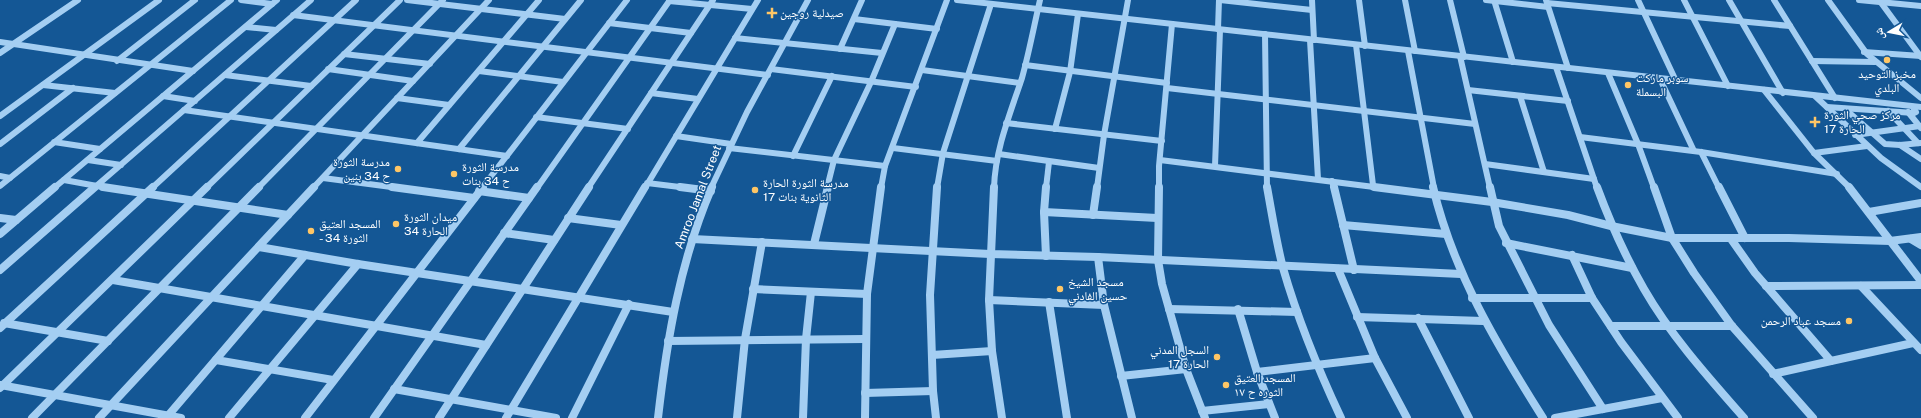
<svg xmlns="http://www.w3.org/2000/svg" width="1921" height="418" font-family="'Public Sans','Noto Naskh Arabic',sans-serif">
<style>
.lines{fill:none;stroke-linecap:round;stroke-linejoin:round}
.minor-far1{stroke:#a4cef2;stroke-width:6}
.minor{stroke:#a4cef2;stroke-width:8}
.poi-dot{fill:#ffc665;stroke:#145795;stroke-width:1.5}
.labels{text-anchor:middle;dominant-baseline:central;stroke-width:3;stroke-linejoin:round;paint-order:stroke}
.poi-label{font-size:12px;fill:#fff;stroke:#145795;text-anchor:start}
.street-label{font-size:12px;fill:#fff;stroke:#145795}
</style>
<rect width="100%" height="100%" fill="#145795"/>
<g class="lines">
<g class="minor-far1">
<path d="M241,0l31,4"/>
<path d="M407,0l158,19"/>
<path d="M957,0l964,107"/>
<path d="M1220,0l92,10"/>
<path d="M1312,0l2,40"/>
<path d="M1359,0l6,46"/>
<path d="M1405,0l10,51"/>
<path d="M1450,0l14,57"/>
<path d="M1486,0l62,7"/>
<path d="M1494,0l19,62"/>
<path d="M1546,0l22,68"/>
<path d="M1638,0l38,81"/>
<path d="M1684,0l44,86"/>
<path d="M1729,0l54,93"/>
<path d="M1774,0l61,98"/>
<path d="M1828,0l39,54 54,44"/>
<path d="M1859,0l62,6"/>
<path d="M1879,0l42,57"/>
<path d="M669,1l83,8"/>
<path d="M1547,3l243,23"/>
<path d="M293,15l475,60"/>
<path d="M854,19l83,10"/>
<path d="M609,23l82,10"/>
<path d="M246,27l30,3"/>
<path d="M1218,29l1,-29"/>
<path d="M1265,34l2,154"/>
<path d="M735,38l147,15"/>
<path d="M1310,40l8,139"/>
<path d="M0,42l193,29"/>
<path d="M1356,45l17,140"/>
<path d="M840,49l22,-49"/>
<path d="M1408,51l26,137"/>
<path d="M1864,52l57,4"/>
<path d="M0,53l78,-53"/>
<path d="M344,54l86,10"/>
<path d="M1460,56l30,132"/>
<path d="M117,61l78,-61"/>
<path d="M1812,61l63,1"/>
<path d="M1025,65l142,18"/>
<path d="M1556,67l41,121"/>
<path d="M328,69l85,12"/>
<path d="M771,69l145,18"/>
<path d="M922,70l98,13"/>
<path d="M479,71l84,11"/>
<path d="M1608,73l30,71 16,44"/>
<path d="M225,75l86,11"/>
<path d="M1660,79l34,72"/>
<path d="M43,85l72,8"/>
<path d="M1167,88l308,36"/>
<path d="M1468,90l100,11"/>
<path d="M1764,90l50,63 36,35"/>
<path d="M651,93l47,6"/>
<path d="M163,96l32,5"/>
<path d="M1520,96l24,76"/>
<path d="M1815,96l66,62 40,29"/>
<path d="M397,98l52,7"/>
<path d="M1827,107l87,6 2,-1 -3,-5"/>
<path d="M1845,109l40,35 15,1 21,-2"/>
<path d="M184,110l323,46"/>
<path d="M1888,111l30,32"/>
<path d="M1908,112l13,16"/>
<path d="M0,116l159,-116"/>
<path d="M536,117l92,12"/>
<path d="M1006,123l156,18"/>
<path d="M1055,129l15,-57 8,-58"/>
<path d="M1855,135l65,-9"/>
<path d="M676,136l55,8"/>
<path d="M1580,137l121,15 136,22"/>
<path d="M54,142l46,7"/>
<path d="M417,143l122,-143"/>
<path d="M0,144l73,-56"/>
<path d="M1900,145l21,14"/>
<path d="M729,148l156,18"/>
<path d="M893,148l104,13"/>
<path d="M459,149l122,-149"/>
<path d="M1701,152l18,36"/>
<path d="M1814,153l53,-7"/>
<path d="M999,154l100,14"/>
<path d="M793,156l39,-80"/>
<path d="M88,160l33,5"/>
<path d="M1160,160l222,28"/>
<path d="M1485,164l109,15"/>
<path d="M1215,166l5,-136"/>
<path d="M0,176l10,2"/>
<path d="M323,178l76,10"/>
<path d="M64,180l44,8"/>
<path d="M1332,181l2,7"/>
<path d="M647,183l41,5"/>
<path d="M0,186l231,-186"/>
<path d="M54,188l223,-188"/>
<path d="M94,188l217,-188"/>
<path d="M152,188l204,-188"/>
<path d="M206,188l194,-188"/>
<path d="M258,188l185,-188"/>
<path d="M313,188l176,-188"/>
<path d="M482,188l145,-188"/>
<path d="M537,188l133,-188"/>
<path d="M588,188l125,-188"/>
<path d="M645,188l113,-188"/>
<path d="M711,188l36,-76 61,-112"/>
<path d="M827,188l7,-28 37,-78 24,-58"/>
<path d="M881,188l4,-22 62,-166"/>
<path d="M937,188l6,-35 48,-149"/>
<path d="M994,188c1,-38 16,-74 28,-110 7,-25 12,-52 18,-78"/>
<path d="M1046,188l3,-26"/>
<path d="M1097,188l7,-53 24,-135"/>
<path d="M1159,188v-22l13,-142"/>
</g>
<g class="minor">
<path d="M103,187l185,28"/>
<path d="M392,187l82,11"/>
<path d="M680,187l31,4"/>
<path d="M994,187l-5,113 3,51 10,67"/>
<path d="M1159,187l-1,73 4,24 24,85 19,49"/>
<path d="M1267,187c5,27 9,54 16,81 15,52 35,101 58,150"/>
<path d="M1334,187l20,83"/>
<path d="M1374,187l118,15 76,13 43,11 61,12h117l101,3 31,-4"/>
<path d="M1433,187c20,85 64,158 110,231"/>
<path d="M1490,187l9,39 50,99 54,84"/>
<path d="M1597,187c13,35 28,69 47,102 27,47 64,88 100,129"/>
<path d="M1654,187l18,51 22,35 38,53 81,92"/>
<path d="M1719,187l26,51"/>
<path d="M1849,187l72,94"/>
<path d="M479,191l50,7"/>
<path d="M1044,212l113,6"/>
<path d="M1869,212l52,-9"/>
<path d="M1093,215l4,-28"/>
<path d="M0,218l16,2"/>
<path d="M568,218l53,7"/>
<path d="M1343,225l103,9"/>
<path d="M504,233l50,7"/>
<path d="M0,234l55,-47"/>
<path d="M692,239l298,15 108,3 363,17"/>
<path d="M1731,239l24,34 76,88 -58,13"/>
<path d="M1911,239l10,6"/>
<path d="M1506,243l126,25"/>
<path d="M814,244l14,-57"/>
<path d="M259,247l99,17 315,48"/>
<path d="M1572,255l20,43 29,44 57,76"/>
<path d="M1046,256l-2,-44 2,-25"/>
<path d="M1098,257l6,48 28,113"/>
<path d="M1338,269l37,89 32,60"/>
<path d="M0,270l95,-83"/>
<path d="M113,280l373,65"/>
<path d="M1766,286l155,-1"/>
<path d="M1861,286l60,64"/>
<path d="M753,289l114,5"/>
<path d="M1472,298h120"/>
<path d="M989,300l115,5"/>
<path d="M1049,302l18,116"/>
<path d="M1169,309l128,3"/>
<path d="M1238,309l19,63 18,46"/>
<path d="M1357,317l126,4"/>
<path d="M1418,318l51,100"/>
<path d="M4,323l104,18"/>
<path d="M1611,326h121"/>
<path d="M0,328l153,-141"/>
<path d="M668,341l197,-2"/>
<path d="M932,355l60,-4"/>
<path d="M216,360l117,20"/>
<path d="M1831,361l82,-18"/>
<path d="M1257,372l118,-14"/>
<path d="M1121,376l65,-7"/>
<path d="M0,385l181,33"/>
<path d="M0,388l207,-201"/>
<path d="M394,389l162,29"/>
<path d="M865,393l68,-2"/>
<path d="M1202,411l67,-7"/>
<path d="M32,418l227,-231"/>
<path d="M99,418l215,-231"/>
<path d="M166,418l139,-163"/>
<path d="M229,418l129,-154"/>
<path d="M305,418l178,-231"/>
<path d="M374,418l163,-231"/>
<path d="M439,418l150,-231"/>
<path d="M506,418l139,-231"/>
<path d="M572,418l57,-114"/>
<path d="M658,418c9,-79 22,-157 54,-231"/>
<path d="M737,418l8,-79 17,-97"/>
<path d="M803,418l3,-79 5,-47"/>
<path d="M865,418l2,-124 14,-107"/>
<path d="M936,418l-3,-27 -3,-96 7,-108"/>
<path d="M1555,418l107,-20"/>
</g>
</g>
<g class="poi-dot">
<path d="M770 7h4v4h4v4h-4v4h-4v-4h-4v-4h4z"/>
<circle cx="1887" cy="60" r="4"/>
<circle cx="1628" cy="85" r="4"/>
<path d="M1813 116h4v4h4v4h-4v4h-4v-4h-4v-4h4z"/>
<circle cx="398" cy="169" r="4"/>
<circle cx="454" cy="174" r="4"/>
<circle cx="755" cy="190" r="4"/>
<circle cx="396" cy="224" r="4"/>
<circle cx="311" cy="231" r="4"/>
<circle cx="1060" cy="289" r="4"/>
<circle cx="1849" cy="321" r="4"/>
<circle cx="1217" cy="357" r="4"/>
<circle cx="1226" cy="385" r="4"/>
</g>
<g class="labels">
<g class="poi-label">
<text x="780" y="13">صيدلية روجين</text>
<text x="1887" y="74" text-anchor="middle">مخبز التوحيد<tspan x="1887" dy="14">البلدي</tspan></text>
<text x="1636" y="78">سوبر ماركت<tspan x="1636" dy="14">البسملة</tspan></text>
<text x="1824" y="115">مركز صحي الثورة<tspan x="1824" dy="14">الحارة 17</tspan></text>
<text x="390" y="162" text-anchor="end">مدرسة الثورة<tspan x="390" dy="14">ح 34 بنين</tspan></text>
<text x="462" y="167">مدرسة الثورة<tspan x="462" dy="14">ح 34 بنات</tspan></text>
<text x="763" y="183">مدرسة الثورة الحارة<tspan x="763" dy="14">17 الثانوية بنات</tspan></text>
<text x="404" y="217">ميدان الثورة<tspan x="404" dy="14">الحارة 34</tspan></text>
<text x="319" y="224">المسجد العتيق<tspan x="319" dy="14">- الثورة 34</tspan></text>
<text x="1068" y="282">مسجد الشيخ<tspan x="1068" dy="14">حسين الفادني</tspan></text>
<text x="1841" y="321" text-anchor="end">مسجد عباد الرحمن</text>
<text x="1209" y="350" text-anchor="end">السجل المدني<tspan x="1209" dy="14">الحارة 17</tspan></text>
<text x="1234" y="378">المسجد العتيق<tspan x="1234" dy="14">الثوره ح ١٧</tspan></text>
</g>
<g class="street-label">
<text transform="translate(698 197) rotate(-69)">Amroo Jamal Street</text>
</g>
</g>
<g transform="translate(1889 32) rotate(260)" stroke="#145795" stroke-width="3" paint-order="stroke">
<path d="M0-3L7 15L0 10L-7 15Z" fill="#ffffff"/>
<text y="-6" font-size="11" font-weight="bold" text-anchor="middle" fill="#ffffff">ش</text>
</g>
</svg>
